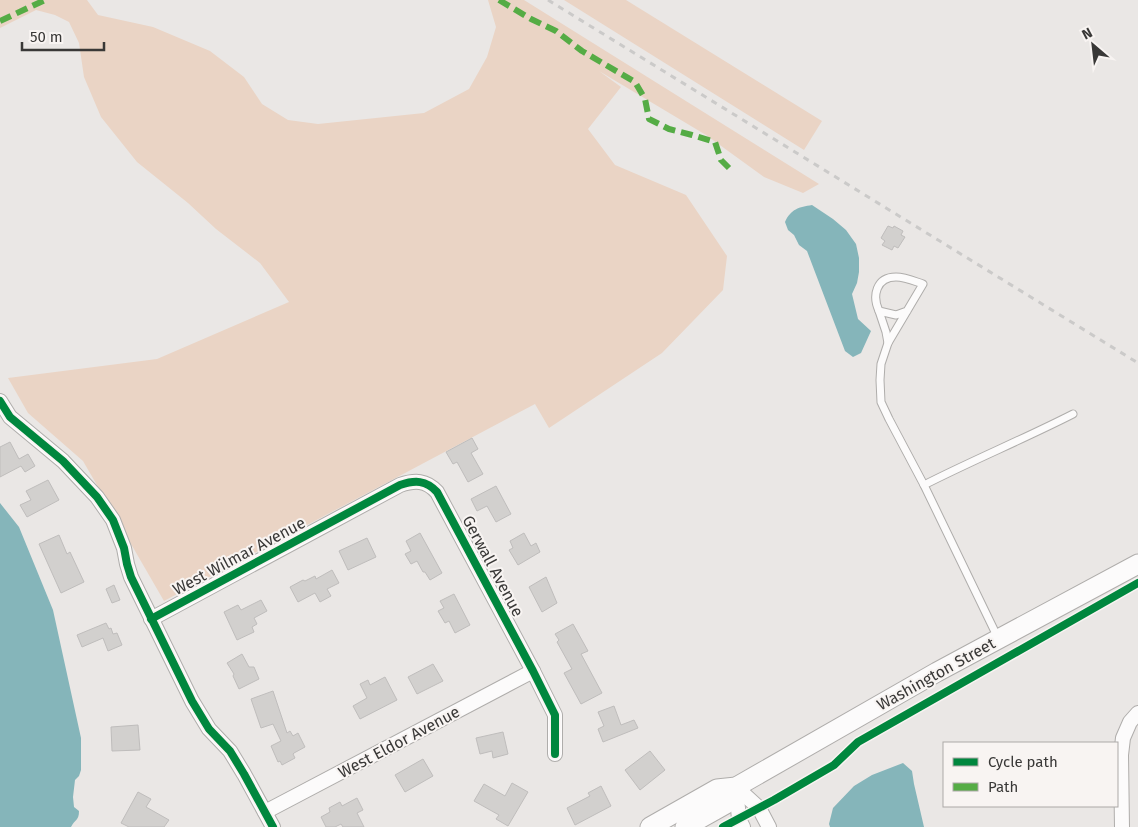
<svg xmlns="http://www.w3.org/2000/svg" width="1138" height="827" font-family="'Fira Sans',sans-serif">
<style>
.green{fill:#ead4c5}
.water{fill:#85b5ba}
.building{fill:#d2d0ce;stroke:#bfbdbc}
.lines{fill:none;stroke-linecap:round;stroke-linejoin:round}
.lane-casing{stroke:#afadab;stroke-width:9}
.street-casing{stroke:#afadab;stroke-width:16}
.secondary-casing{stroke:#afadab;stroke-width:21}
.lane{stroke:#fcfbfb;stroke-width:7}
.street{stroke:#fcfbfb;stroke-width:14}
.secondary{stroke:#fcfbfb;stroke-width:19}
.rail{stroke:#cbcac9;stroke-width:3;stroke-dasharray:6 6;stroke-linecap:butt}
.quiet{stroke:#55ac45;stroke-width:6;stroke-dasharray:12 6;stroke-linecap:butt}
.cycleway-casing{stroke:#f8f4f2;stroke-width:11}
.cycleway{stroke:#00873e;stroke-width:8}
.labels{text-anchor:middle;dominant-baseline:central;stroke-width:4;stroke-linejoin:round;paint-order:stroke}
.street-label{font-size:16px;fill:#393837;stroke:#f8f4f2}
</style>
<rect width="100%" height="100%" fill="#eae7e5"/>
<g class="green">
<path d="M0,0h87l11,15 55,12 57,24 34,26 18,27 26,16 30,4 106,-11 45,-24 18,-32 9,-30 -8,-27h36l295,184 -16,9 -39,-16 -58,-42 -107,-64 22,16 -33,42 27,36 71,30 41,61 -4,34 -61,63 -113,75 -14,-24 -371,197 -81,-140 -55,-48 -20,-35 149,-19 132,-57 -29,-39 -44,-34 -28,-26 -51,-41 -36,-45 -17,-40 -5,-34 -10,-21 -14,-7 -19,-5 -36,18z"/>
<path d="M564,0h62l196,121 -18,29z"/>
</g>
<g class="water">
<path d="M812,205l21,14 13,11 10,14 3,14v14l-2,11 -5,11 6,25 13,12 -10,22 -8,4 -8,-6 -38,-100 -8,-6 -5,-10 -6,-5 -3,-8c6,-13 14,-15 27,-17z"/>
<path d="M0,503l19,24 34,83 28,128v32l-2,6 -4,4 -2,17 1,10 5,4c0,10 -4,8 -8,16h-71z"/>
<path d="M903,763l9,8 2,13 10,43h-94l-1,-3 4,-16 21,-22 18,-11z"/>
</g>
<g class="building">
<path d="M888,226l5,2 1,-2 9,5 -2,4 4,2 -7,11 -4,-2 -2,4 -10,-5 3,-4 -4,-3z"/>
<path d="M472,438l6,11 -7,4 12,21 -15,8 -11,-20 -4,2 -7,-12z"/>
<path d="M10,442l9,17 9,-5 7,12 -10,6 -4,-6 -21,11v-30z"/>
<path d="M48,480l11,20 -32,17 -7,-12 11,-5 -5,-9z"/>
<path d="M496,486l15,28 -15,8 -9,-16 -10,5 -6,-12z"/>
<path d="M420,533l22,40 -12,7 -5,-8h-2l-6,-11 -6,3 -6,-10 6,-3 -5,-10z"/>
<path d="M524,533l7,13 5,-3 4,9 -22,13 -9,-15 4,-2 -3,-7z"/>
<path d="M59,535l8,19 3,-2 14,30 -23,11 -22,-49z"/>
<path d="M367,538l9,19 -28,13 -9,-19z"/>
<path d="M332,570l7,13 -12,6 4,7 -11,6 -5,-9 -17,9 -8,-15 13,-7 2,1 10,-5 1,3z"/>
<path d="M546,577l11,26 -15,9 -13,-25z"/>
<path d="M114,585l6,15 -8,3 -6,-14z"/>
<path d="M454,594l16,31 -15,8 -6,-12 -4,2 -7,-12 6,-3 -4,-7z"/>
<path d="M261,600l6,11 -13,7 3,6 -5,3 2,5 -17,8 -13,-28 14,-7 3,5z"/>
<path d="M106,623l3,6 2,-1 2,6 4,-1 5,12 -14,6 -5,-13 -21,9 -5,-12z"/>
<path d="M573,624l15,27 -7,3 21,39 -21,11 -17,-31 8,-4 -15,-27 2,-2 -4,-6z"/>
<path d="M242,654l7,13h5l5,12 -20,10 -6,-13 1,-2 -7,-11z"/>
<path d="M433,664l10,17 -26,13 -9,-17z"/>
<path d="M385,677l12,23 -37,19 -7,-13 14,-8 -7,-14 8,-4 2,5z"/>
<path d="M273,691l14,42 3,-2 3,5 5,-3 7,14 -11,6 -1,1 2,4 -13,7 -2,-4 -2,1 -7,-16 10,-5 -8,-17 -12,4 -10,-29z"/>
<path d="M614,706l7,19 13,-5 4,8 -35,14 -5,-13 6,-3 -6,-14z"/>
<path d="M138,725l2,25 -28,1 -1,-24z"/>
<path d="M503,732l5,22 -15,4 -1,-7 -12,3 -4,-16z"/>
<path d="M650,751l15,19 -25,20 -15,-20z"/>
<path d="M423,759l10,17 -28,16 -10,-17z"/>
<path d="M512,783l16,9 -20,34 -12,-7 3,-4 -25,-14 10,-17 21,12z"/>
<path d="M601,786l10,20 -36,19 -8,-17 23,-12 -2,-3z"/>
<path d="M138,792l13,7 -5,8 23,13 -5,7h-35l-8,-4z"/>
<path d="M357,798l6,12 -6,3 7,14h-21l-2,-3 -6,3h-9l-5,-10 9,-5 -1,-4 11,-6 2,4z"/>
</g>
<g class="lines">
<defs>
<g id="lane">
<path d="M879,311l7,21 2,11"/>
<path d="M907,311l-11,4 -17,-4c-7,-15 -3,-34 17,-34 9,0 18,4 27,7l-35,59 -7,21 -1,16 1,22 8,17 35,66 74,153"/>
<path d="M924,485c49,-25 100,-46 149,-71"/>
</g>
<g id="street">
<path d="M0,401l10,16 53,44 34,36 16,23 11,28 3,16 4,13 61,124 17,28 21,22 14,23 29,53"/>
<path d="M151,619l249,-134c15,-5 26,-5 37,7l96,179 22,44v39"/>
<path d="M736,787l23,21 10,19"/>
<path d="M736,787l3,32 4,8"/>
<path d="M265,812l268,-141"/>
<path d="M1122,827l-1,-72 2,-17 7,-16 8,-9"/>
</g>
<g id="secondary">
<path d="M650,827l67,-38 19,-2 201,-115 201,-108"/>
<path d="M685,827l41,-23 10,-17"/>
</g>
</defs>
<use href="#lane" class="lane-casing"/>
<use href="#street" class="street-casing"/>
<use href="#secondary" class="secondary-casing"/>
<use href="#lane" class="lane"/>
<use href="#street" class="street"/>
<use href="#secondary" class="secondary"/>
<path class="rail" d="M548,0l590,363"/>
<g class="quiet">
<path d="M499,0l32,19 25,12 26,20 53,31 10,17 4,20 20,10 23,6 23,7 6,18 8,8"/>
<path d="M0,21l45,-21"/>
</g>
<defs>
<g id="cycleway">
<path d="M0,401l10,16 53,44 34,36 16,23 11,28 3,16 4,13 61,124 17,28 21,22 14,23 29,53"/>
<path d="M151,619l249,-134c15,-5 26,-5 37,7l96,179 22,44v39"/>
<path d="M723,827l51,-27 60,-35 24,-23 280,-159"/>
</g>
</defs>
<use href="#cycleway" class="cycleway-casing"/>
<use href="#cycleway" class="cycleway"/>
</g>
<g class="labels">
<g class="street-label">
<text transform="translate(239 556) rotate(-28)">West Wilmar Avenue</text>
<text transform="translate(493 566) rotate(62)">Gerwall Avenue</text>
<text transform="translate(936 674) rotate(-29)">Washington Street</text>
<text transform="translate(399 742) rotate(-28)">West Eldor Avenue</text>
</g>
</g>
<rect x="943" y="742" width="175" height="65" fill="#f8f4f2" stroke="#aca9a7"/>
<rect x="953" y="758" width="25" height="8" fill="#00873e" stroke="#aca9a7"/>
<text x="988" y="767" font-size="15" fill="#393837">Cycle path</text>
<rect x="953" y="783" width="25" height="8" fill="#55ac45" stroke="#aca9a7"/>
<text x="988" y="792" font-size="15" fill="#393837">Path</text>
<g transform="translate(1093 45) rotate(332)" stroke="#f8f4f2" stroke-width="4" paint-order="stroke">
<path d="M0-4L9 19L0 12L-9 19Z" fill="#393837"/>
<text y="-8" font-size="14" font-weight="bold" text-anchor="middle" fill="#393837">N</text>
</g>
<path d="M22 42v8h82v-8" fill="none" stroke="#393837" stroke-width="2.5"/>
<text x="30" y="42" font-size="15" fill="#393837" stroke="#f8f4f2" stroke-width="4" paint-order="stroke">50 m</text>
</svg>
